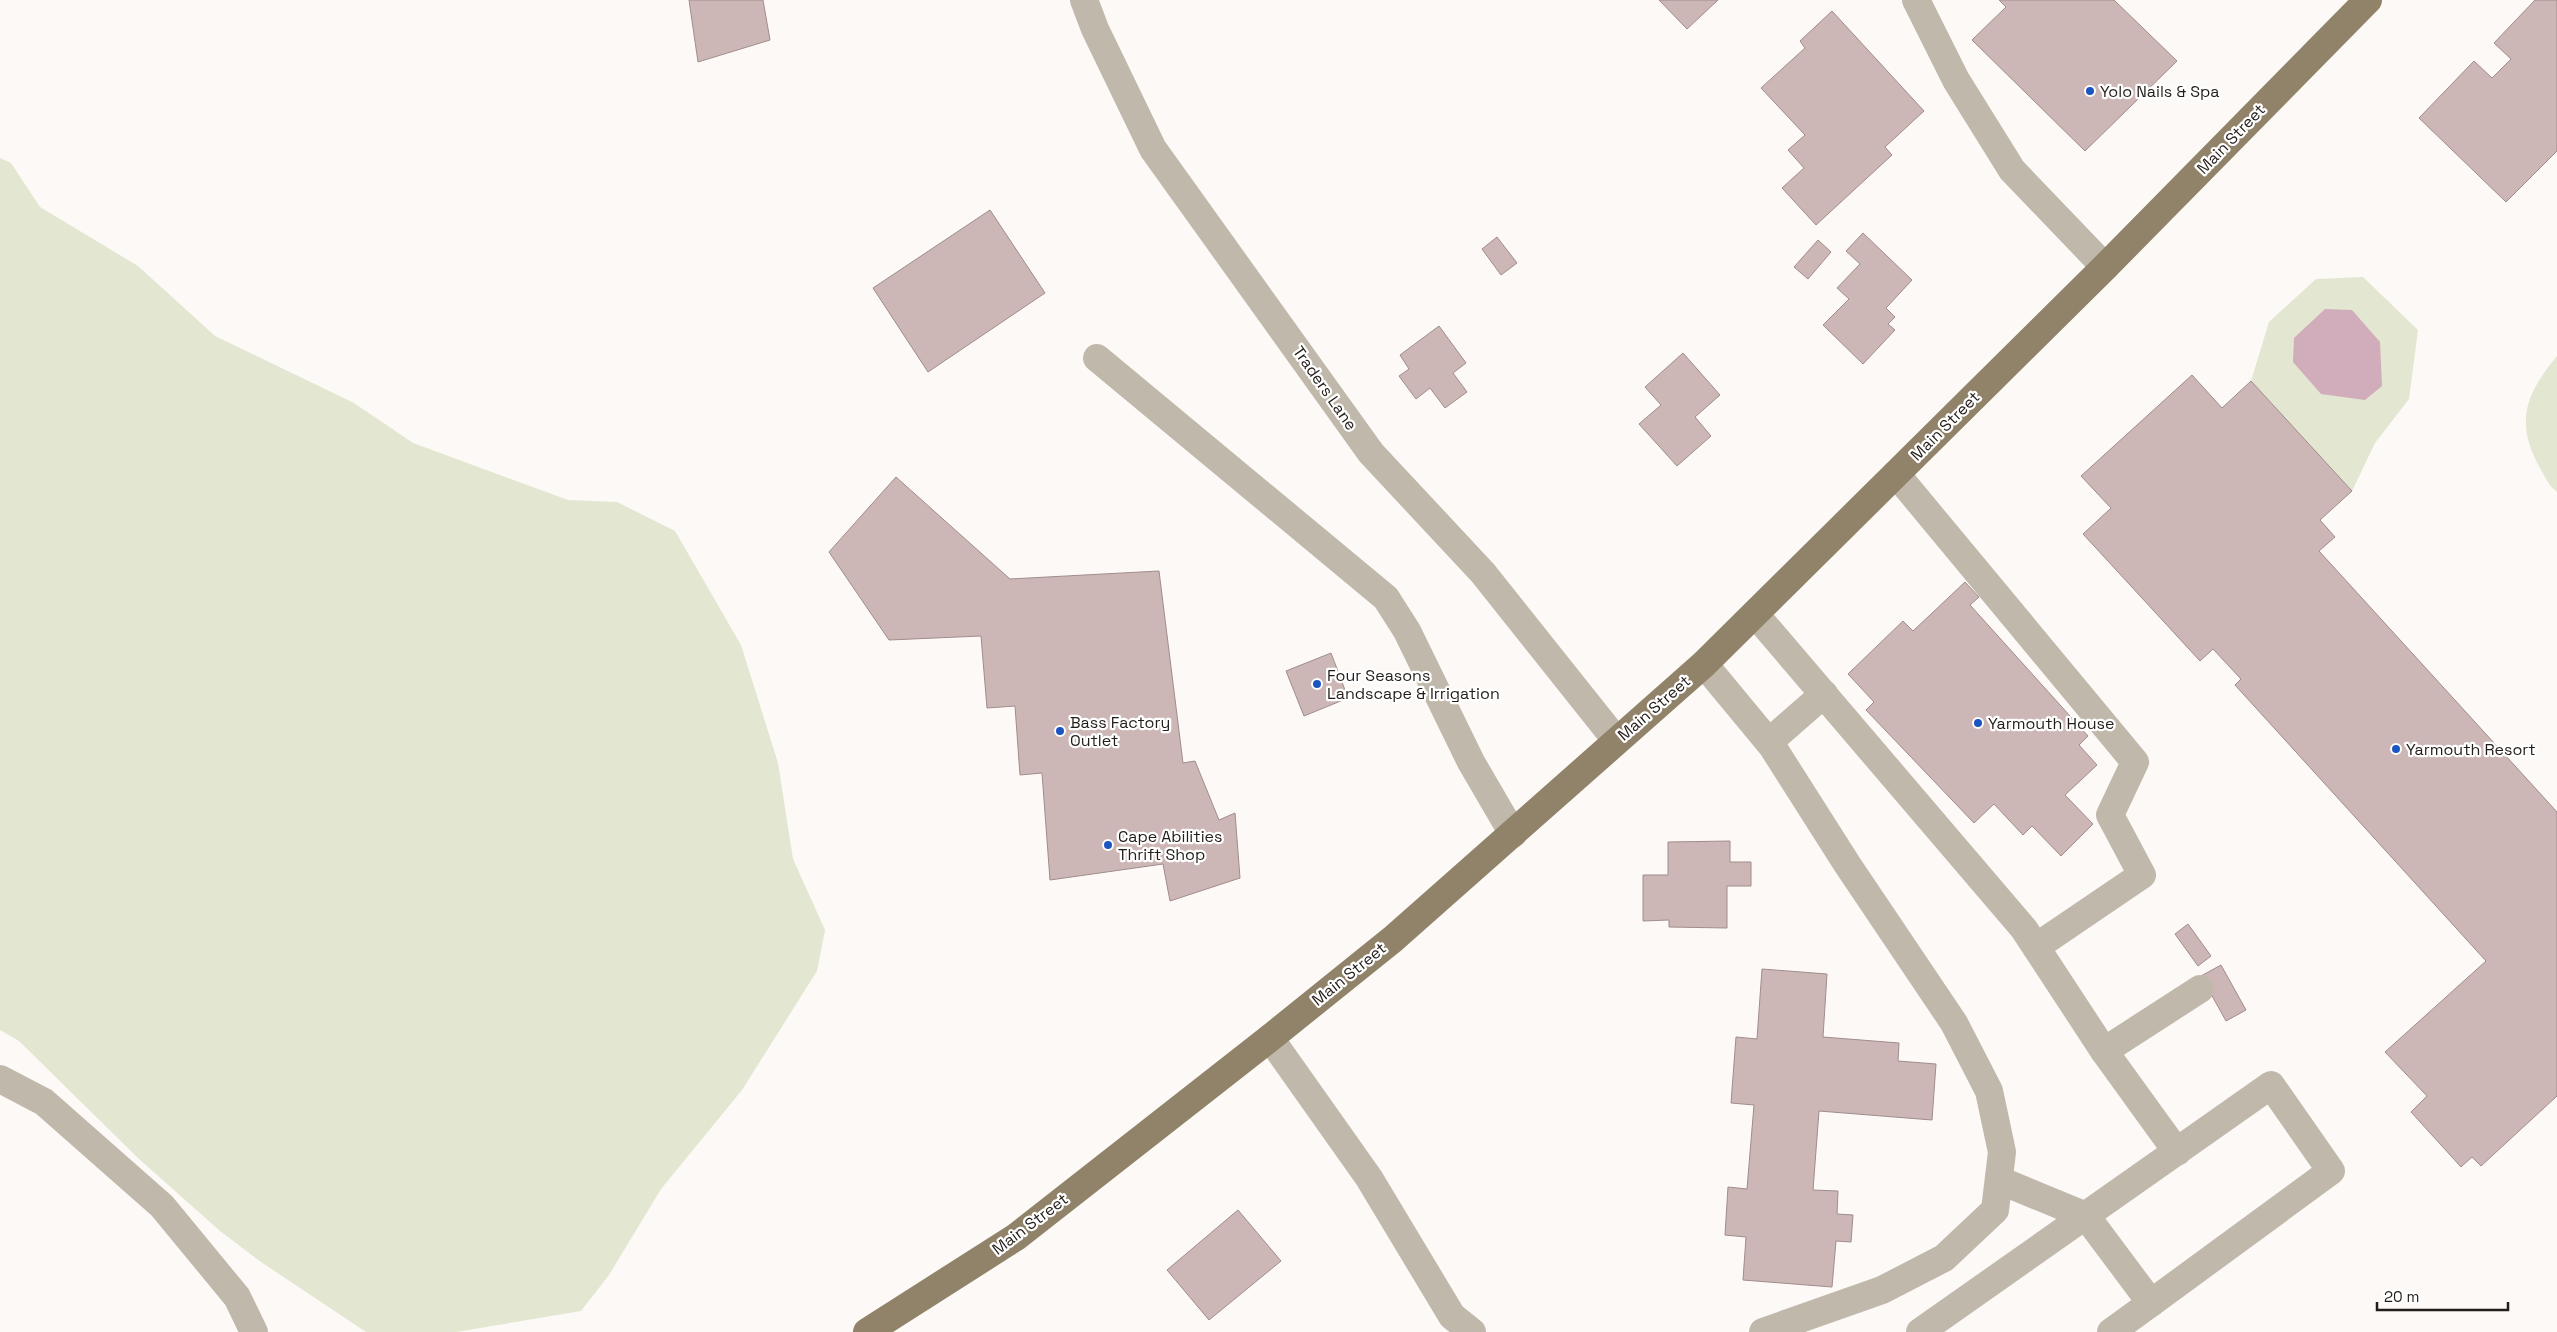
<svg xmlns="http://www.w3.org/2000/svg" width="2557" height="1332" font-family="'Space Grotesk',sans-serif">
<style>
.green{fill:#e3e6d0}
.water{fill:#d1acba}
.building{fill:#cdb7b6;stroke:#a08c8b}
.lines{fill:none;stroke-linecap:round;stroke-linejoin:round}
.minor{stroke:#c0b9ab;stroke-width:28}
.major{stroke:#908369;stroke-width:28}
.poi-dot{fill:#1b55c2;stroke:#fff;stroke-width:2}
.labels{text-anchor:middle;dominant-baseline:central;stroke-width:4.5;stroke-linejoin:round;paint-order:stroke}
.poi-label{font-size:16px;fill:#231d19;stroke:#fff;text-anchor:start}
.street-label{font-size:16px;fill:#231d19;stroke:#fff}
</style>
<rect width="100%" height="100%" fill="#fcf9f7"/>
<g class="green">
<path d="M0,158l11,5 29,44 98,59 77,70 139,67 59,40 155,57 49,2 58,29 66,114 37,118 15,96 32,71 -8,41 -75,119 -81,99 -52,86 -28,36 -125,21h-90l-105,-70 -41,-31 -81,-72 -120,-118 -19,-11z"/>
<path d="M2363,277l55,53 -9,69 -34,44 -23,48 -101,-110 18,-59 47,-43z"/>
<path d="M2557,356v136c-8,-6 -12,-15 -17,-24 -26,-46 -14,-74 17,-112z"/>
</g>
<path class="water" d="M2325,309l27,1 28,32 2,44 -17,14 -44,-6 -28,-32 1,-24z"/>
<g class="building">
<path d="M689,0h74l7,40 -72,22z"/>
<path d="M1659,0h59l-31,29z"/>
<path d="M1999,0h115l63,61 -92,90 -113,-111 34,-33z"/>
<path d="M2535,0h22v151l-51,51 -87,-84 55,-57 18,17 19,-19 -17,-16z"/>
<path d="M1832,11l92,100 -39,36 7,8 -76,70 -34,-37 22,-20 -16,-18 17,-15 -44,-47 44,-40 -5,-7z"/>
<path d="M990,210l55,83 -117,79 -55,-84z"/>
<path d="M1863,233l49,47 -26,28 9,9 -7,7 7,6 -32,34 -40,-39 26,-26 -12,-11 23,-24 -14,-13z"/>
<path d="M1497,237l20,26 -16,12 -19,-26z"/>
<path d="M1818,240l13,12 -23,27 -14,-12z"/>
<path d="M1439,326l27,37 -13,10 14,19 -22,16 -15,-20 -14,11 -17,-23 10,-7 -9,-14z"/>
<path d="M1683,353l37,42 -25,22 16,19 -34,30 -38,-42 22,-19 -16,-18z"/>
<path d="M2192,375l30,33 29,-27 101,110 -32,29 15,17 -16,14 238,261v284l-76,70 -9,-9 -11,10 -50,-55 16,-16 -42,-44 101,-91 -251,-276 6,-6 -28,-30 -13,12 -117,-127 28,-26 -30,-32z"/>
<path d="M896,477l114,102 149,-8 24,192 12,-2 24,59 16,-7 5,65 -70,23 -7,-37 -113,16 -8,-107 -22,2 -5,-69 -28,2 -6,-72 -92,4 -60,-88z"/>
<path d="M1965,582l14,15 -9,8 118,131 -9,9 18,20 -32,30 28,29 -32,32 -29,-30 -9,9 -29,-31 -20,19 -108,-113 8,-8 -26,-28 55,-53 10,10z"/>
<path d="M1331,653l17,45 -44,18 -18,-45z"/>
<path d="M1730,841v21h21v24h-24v42l-58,-1v-7l-26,1v-46h25v-33z"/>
<path d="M2188,924l23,32 -13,10 -23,-32z"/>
<path d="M2221,965l25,45 -20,11 -25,-45z"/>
<path d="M1762,969l65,5 -4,63 76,6 -1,18 38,3 -4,56 -113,-9 -6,79 25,1 -1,23 16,1 -2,27 -15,-1 -4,46 -89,-7 3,-43 -21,-2 3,-48 19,2 7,-84 -23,-2 5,-66 21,2z"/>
<path d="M1238,1210l43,51 -72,59 -42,-50z"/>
</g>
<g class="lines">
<g class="minor">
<path d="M1084,0l11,29 58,120 218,304 112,120 133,167"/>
<path d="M1916,0l40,80 56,90 93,97"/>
<path d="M1097,358l289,240 21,33 64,131 42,72"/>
<path d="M1896,474l239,288 -25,53 32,60 -106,72"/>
<path d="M1755,614l269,315 80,122 96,-62"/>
<path d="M1704,664l68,82 75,118 107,159 35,68 13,61 -7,58 -51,48 -62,32 -119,42"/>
<path d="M1769,742l55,-48"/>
<path d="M1270,1038l99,140 83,138 20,16"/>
<path d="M2104,1051l73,101"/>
<path d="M0,1079l44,23 118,104 75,91 17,35"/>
<path d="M1999,1180l87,36 65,87 -40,29"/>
<path d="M1920,1332l351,-247 60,86 -180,132"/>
</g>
<path class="major" d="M867,1332l149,-95 254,-199 123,-99 311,-275 401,-397 263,-267"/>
</g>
<g class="poi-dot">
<circle cx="2090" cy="91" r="5"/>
<circle cx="1317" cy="684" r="5"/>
<circle cx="1978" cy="723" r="5"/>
<circle cx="1060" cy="731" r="5"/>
<circle cx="2396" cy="749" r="5"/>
<circle cx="1108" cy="845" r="5"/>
</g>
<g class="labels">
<g class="poi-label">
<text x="2100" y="91">Yolo Nails &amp; Spa</text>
<text x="1327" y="675">Four Seasons<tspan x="1327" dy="18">Landscape &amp; Irrigation</tspan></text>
<text x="1070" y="722">Bass Factory<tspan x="1070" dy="18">Outlet</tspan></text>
<text x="1988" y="723">Yarmouth House</text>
<text x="2406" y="749">Yarmouth Resort</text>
<text x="1118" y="836">Cape Abilities<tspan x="1118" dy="18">Thrift Shop</tspan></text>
</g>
<g class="street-label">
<text transform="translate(2231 139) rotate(-46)">Main Street</text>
<text transform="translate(1325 388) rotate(55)">Traders Lane</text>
<text transform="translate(1945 426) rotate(-45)">Main Street</text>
<text transform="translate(1654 708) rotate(-41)">Main Street</text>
<text transform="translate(1349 974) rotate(-39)">Main Street</text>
<text transform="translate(1030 1224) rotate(-37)">Main Street</text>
</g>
</g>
<path d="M2377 1302v8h131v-8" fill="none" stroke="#231d19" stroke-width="2.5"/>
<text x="2384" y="1302" font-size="15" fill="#231d19" stroke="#ffffff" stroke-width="4" paint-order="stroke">20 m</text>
</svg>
